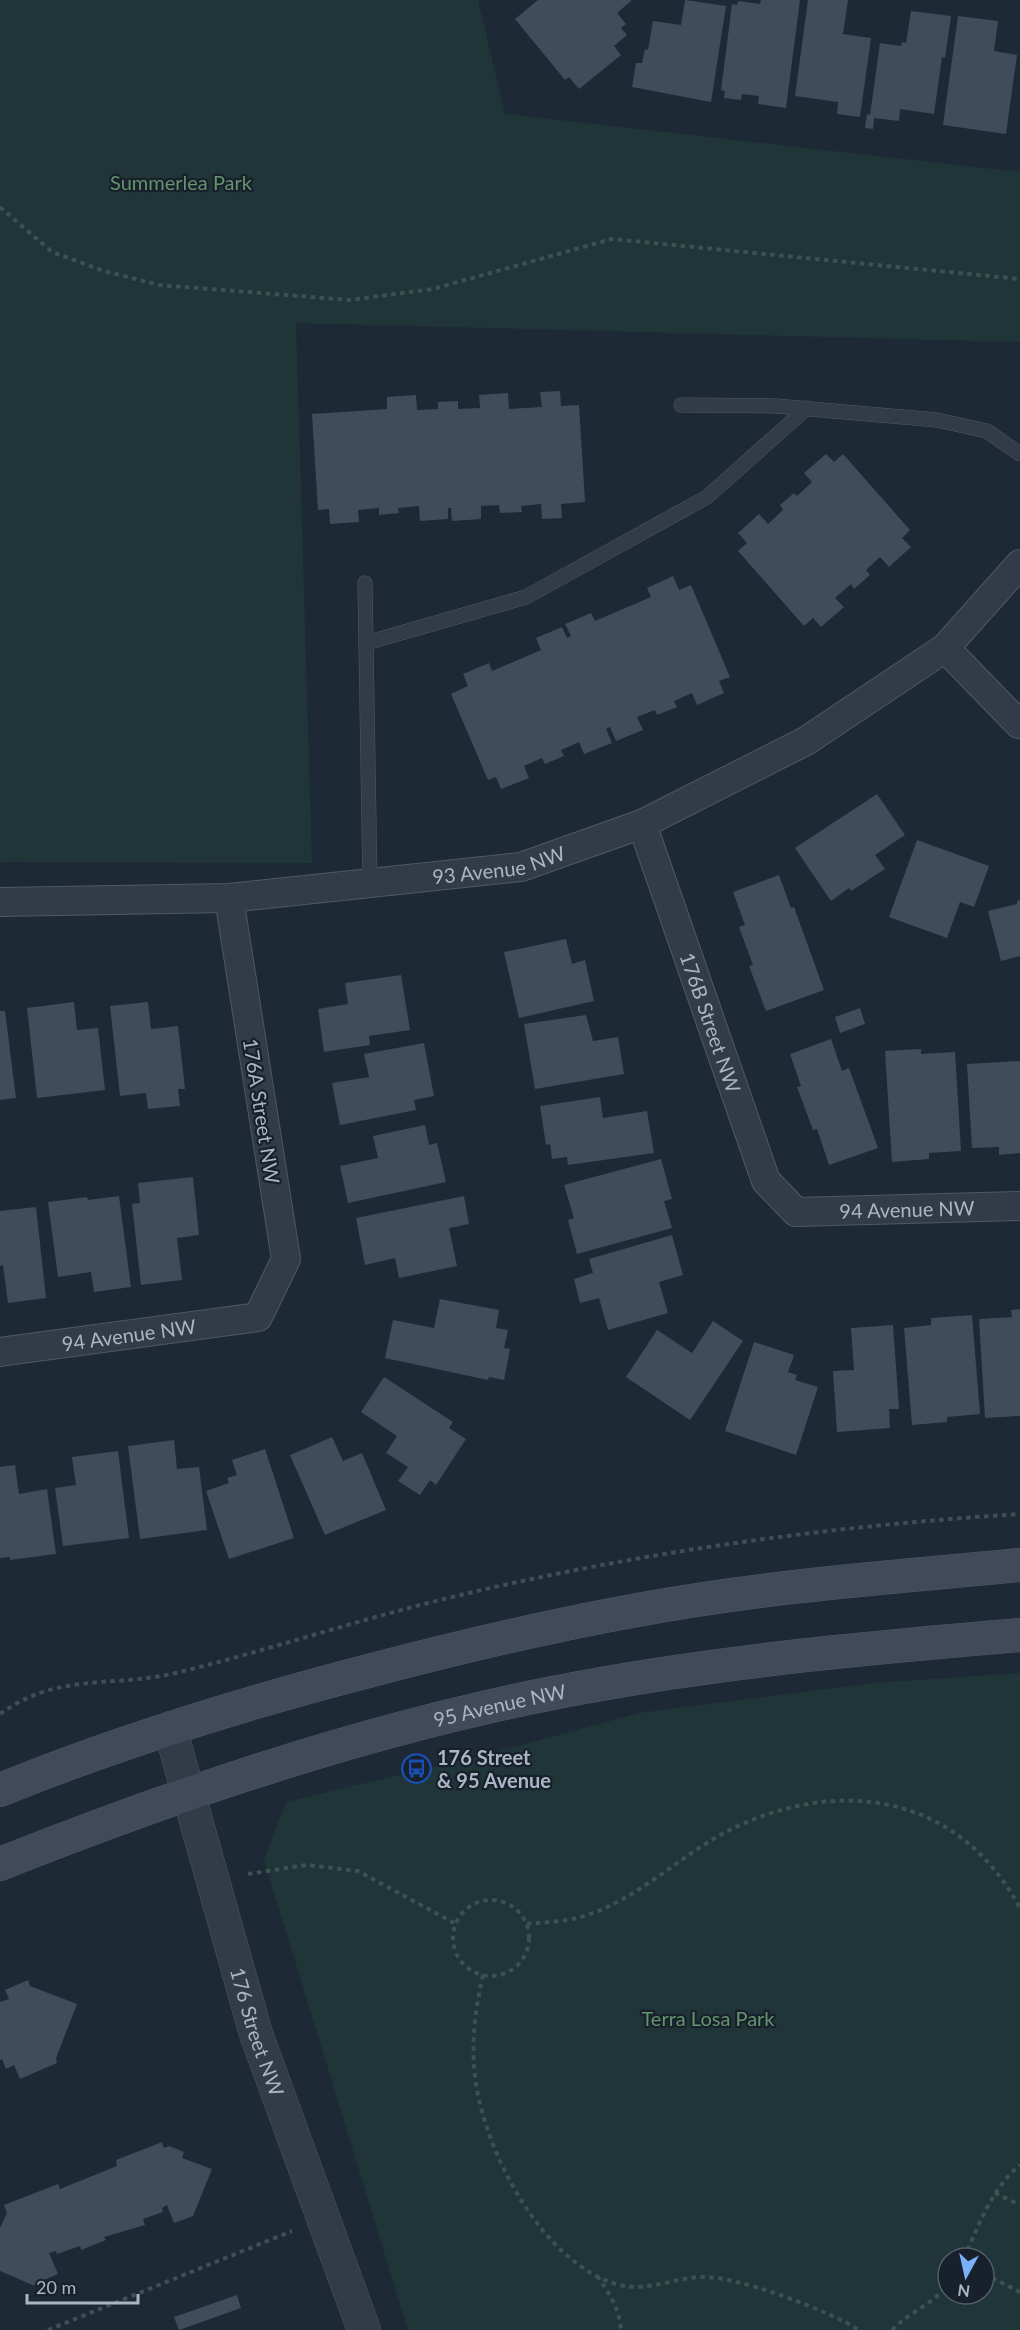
<svg xmlns="http://www.w3.org/2000/svg" width="1020" height="2330" font-family="Lato,sans-serif">
<style>
.green{fill:#203537;fill-rule:evenodd}
.building{fill:#3f4c5b}
.lines{fill:none;stroke-linecap:round;stroke-linejoin:round}
.service-casing{stroke:#4f5965;stroke-width:15}
.minor-casing{stroke:#4f5965;stroke-width:30}
.tertiary-casing{stroke:#4f5965;stroke-width:34}
.secondary-casing{stroke:#4f5965;stroke-width:34}
.path{stroke:#3b5152;stroke-width:4;stroke-dasharray:4.5 4.5;stroke-linecap:butt}
.service{stroke:#323b47;stroke-width:14}
.minor{stroke:#323b47;stroke-width:28}
.tertiary{stroke:#323b47;stroke-width:33}
.secondary{stroke:#404a5a;stroke-width:33}
.labels{text-anchor:middle;dominant-baseline:central;stroke-width:4.5;stroke-linejoin:round;paint-order:stroke}
.park-label{font-size:20px;fill:#63946d;stroke:#18202b}
.street-label{font-size:20px;fill:#abb6c4;stroke:#18202b}
.poi-label{font-size:20px;font-weight:bold;fill:#abb6c4;stroke:#18202b;text-anchor:start}
</style>
<rect width="100%" height="100%" fill="#1e2936"/>
<g class="green">
<path d="M0,0h478l27,114 515,58v170l-724,-19 16,540 -312,-1z"/>
<path d="M1020,1673v657h-612l-144,-470 22,-58 206,-49 147,-40 233,-30zM948,2258h36v36h-36z"/>
</g>
<g class="building">
<path d="M538,0h94l-15,13 9,11 -5,4 6,7 -13,11 7,9 -42,34 -10,-12 -4,3 -50,-61z"/>
<path d="M685,0l41,6 -15,96 -79,-15 4,-24h6l3,-14 3,1 5,-29 28,4z"/>
<path d="M761,0h39l-14,108 -28,-4 1,-8 -17,-2 -1,6 -17,-2 1,-7 -4,-1 11,-86 5,1 1,-4 22,3z"/>
<path d="M808,0h40l-5,34 28,4 -11,79 -23,-3 1,-12 -43,-6z"/>
<path d="M911,11l40,5 -6,42 -3,-1 -8,57 -34,-5 -1,12 -25,-3 -1,11 -8,-1 2,-14 3,1 10,-72 21,3 1,-4 4,1z"/>
<path d="M958,16l40,5 -4,30 23,4 -11,79 -63,-9z"/>
<path d="M560,391l1,15 18,-1 6,97 -24,2 1,14 -20,1 -1,-15 -20,2 1,6 -22,1 -1,-8 -18,1v13l-29,2 -1,-13h-3v11l-28,2 -1,-15 -21,2 1,5 -20,2v-7l-21,2 1,12 -29,2 -1,-15 -11,1 -6,-96 75,-5v-12l29,-2 1,15 21,-1v-7l20,-1v8l22,-1 -1,-13 29,-2 1,16 33,-2 -2,-15z"/>
<path d="M826,454l8,8 9,-8 67,76 -8,8 9,9 -22,20 -9,-10 -14,13 4,5 -16,14 -3,-5 -16,14 9,9 -23,20 -8,-9 -9,8 -66,-75 9,-8 -9,-10 21,-19 9,10 15,-14 -3,-5 14,-12 3,3 15,-14 -8,-9z"/>
<path d="M673,576l6,14 12,-5 39,92 -11,4 5,12 -27,12 -5,-12 -18,8 3,6 -20,8 -2,-5 -18,7 6,13 -27,11 -6,-14 -4,2 6,14 -28,11 -5,-12 -18,8 3,6 -19,8 -3,-6 -18,8 5,12 -28,11 -5,-12 -8,3 -37,-86 17,-8 -5,-12 26,-11 3,8 49,-21 -5,-12 26,-11 5,11 4,-2 -6,-12 26,-11 4,8 56,-24 -4,-9z"/>
<path d="M877,794l28,41 -30,20 10,14 -34,22 -2,-3 -18,13 -36,-53z"/>
<path d="M917,840l72,26 -15,41 -14,-5 -13,36 -58,-21z"/>
<path d="M779,875l12,33 3,-1 30,83 -58,21 -17,-45 4,-1 -14,-38 6,-2 -12,-33z"/>
<path d="M1020,900v56l-19,5 -13,-50 29,-7v-3z"/>
<path d="M566,939l6,25 13,-4 9,41 -75,17 -15,-66z"/>
<path d="M401,975l9,55 -41,6 1,9 -46,7 -6,-43 30,-5 -3,-21z"/>
<path d="M74,1002l3,28 21,-2 7,62 -68,8 -10,-90z"/>
<path d="M148,1002l3,27 27,-3 7,63h-7l2,17 -32,3 -2,-16 -26,3 -10,-90z"/>
<path d="M860,1008l5,16 -25,9 -5,-16z"/>
<path d="M0,1011h5l11,87 -16,2z"/>
<path d="M586,1015l7,26 25,-4 6,37 -89,15 -11,-65z"/>
<path d="M831,1039l11,32 7,-3 29,80 -49,17 -12,-36 -4,1 -16,-43 4,-1 -11,-32z"/>
<path d="M424,1043l10,53 -20,4 2,10 -76,15 -8,-42 37,-6 -5,-23z"/>
<path d="M921,1049v5l34,-2 6,99 -32,2v6l-37,3 -7,-111z"/>
<path d="M1020,1061v92l-21,2v-8l-27,1 -5,-84z"/>
<path d="M600,1097l3,21 44,-7 7,42 -86,12 -1,-8 -15,2 -2,-15 -4,1 -6,-39z"/>
<path d="M425,1125l4,20 8,-2 9,39 -98,21 -8,-37 38,-8 -5,-22z"/>
<path d="M661,1159l11,40 -8,2 8,27 -95,26 -9,-34 6,-2 -10,-33z"/>
<path d="M193,1177l6,58 -22,3 5,42 -41,5 -9,-81 8,-1 -2,-20z"/>
<path d="M119,1196l12,91 -37,5 -3,-20 -33,5 -10,-75 39,-5 1,3z"/>
<path d="M464,1196l5,28 -20,4 8,38 -58,12 -4,-20 -30,7 -9,-47z"/>
<path d="M36,1207l10,91 -38,5 -5,-38 -3,1v-55z"/>
<path d="M672,1235l11,40 -24,7 9,31 -60,17 -9,-32 -19,5 -6,-24 19,-6 -4,-14z"/>
<path d="M440,1299l59,11 -3,18 12,2 -4,18 6,1 -6,31 -15,-3 -1,3 -103,-22 8,-38 41,8z"/>
<path d="M1020,1309v107l-35,2 -6,-99 33,-2 -1,-7z"/>
<path d="M972,1315l8,99 -33,3v5l-35,3 -8,-97 27,-3v-7z"/>
<path d="M713,1321l30,20 -53,79 -64,-43 31,-47 35,23z"/>
<path d="M893,1325l6,84h-10l1,19 -53,4 -4,-61 21,-1 -3,-42z"/>
<path d="M754,1342l40,13 -6,17 9,3 -2,5 23,7 -22,68 -71,-24z"/>
<path d="M384,1377l69,45 -4,6 17,11 -30,46 -6,-5 -10,15 -22,-14 10,-14 -22,-14 11,-17 -36,-24z"/>
<path d="M332,1437l11,24 19,-8 24,57 -61,25 -35,-80z"/>
<path d="M174,1440l3,29 22,-2 8,63 -67,9 -12,-93z"/>
<path d="M265,1449l29,89 -65,21 -23,-68 23,-8 -2,-5 10,-3 -5,-15z"/>
<path d="M118,1451l11,87 -66,8 -8,-58 21,-3 -4,-28z"/>
<path d="M15,1465l4,29 28,-5 9,65 -46,6v-3l-10,1v-91z"/>
<path d="M28,1980l2,6 47,18 -21,54 1,5 -37,16 -6,-14 -8,4 -4,-10 -2,1v-58l9,-3 -4,-9z"/>
<path d="M162,2142l2,6 5,-2 15,6 -2,6 30,11 -19,47 -19,7 -7,-18 -5,3 1,4 -20,7 2,6 -41,12 2,3 -25,10 -1,-4 -23,8 -1,-3 -7,2 9,21 -21,9v4l-37,-16v-43l7,-15 -3,-8 54,-21 2,5 57,-23 -1,-6z"/>
<path d="M237,2295l4,13 -62,22 -5,-13z"/>
</g>
<g class="lines">
<defs>
<g id="service">
<path d="M681,405l95,1 161,14 50,11 33,23"/>
<path d="M365,583l5,301"/>
<path d="M366,643l160,-46 181,-100 100,-89"/>
</g>
<g id="minor">
<path d="M945,648l74,76"/>
<path id="s1" d="M642,824l124,357 30,31 224,-6"/>
<path id="s2" d="M0,902l229,-4 292,-31 121,-43 164,-83 139,-93 75,-84"/>
<path id="s3" d="M0,1352l258,-35 28,-58 -57,-361"/>
</g>
<g id="tertiary">
<path id="s4" d="M170,1728l86,306 108,296"/>
</g>
<g id="secondary">
<path d="M0,1790c123,-50 248,-88 376,-121 88,-23 177,-44 267,-60 124,-23 252,-32 377,-44"/>
<path id="s5" d="M0,1864c172,-68 347,-128 528,-166 162,-34 327,-49 492,-63"/>
</g>
</defs>
<use href="#service" class="service-casing"/>
<use href="#minor" class="minor-casing"/>
<use href="#tertiary" class="tertiary-casing"/>
<use href="#secondary" class="secondary-casing"/>
<g class="path">
<path d="M0,207l52,45 52,19 55,14 190,15 84,-11 179,-50 408,40"/>
<path d="M0,1714c58,-42 112,-26 176,-41 90,-22 178,-52 268,-74 188,-46 384,-73 576,-85"/>
<path d="M248,1874l58,-9 52,6 98,53"/>
<circle cx="491" cy="1938" r="38"/>
<path d="M527,1924c17,-2 37,-2 54,-7 59,-17 102,-66 157,-91 109,-50 223,-28 282,82"/>
<path d="M483,1975c-7,30 -11,60 -9,90 4,76 65,196 142,219 28,9 57,-6 85,-7 34,-2 129,34 158,53"/>
<path d="M995,2193l25,12"/>
<path d="M964,2258c15,-33 27,-69 56,-93"/>
<path d="M984,2274l36,18"/>
<path d="M597,2276c13,18 22,32 24,54"/>
<path d="M48,2330l244,-99"/>
<path d="M892,2330c17,-18 42,-26 56,-46"/>
</g>
<use href="#service" class="service"/>
<use href="#minor" class="minor"/>
<use href="#tertiary" class="tertiary"/>
<use href="#secondary" class="secondary"/>
</g>
<defs>
<symbol id="bus-ring" viewBox="-11 -11 22 22"><circle r="9.5" fill="#18202b" stroke="#1a4fb4" stroke-width="1.5"/><path d="M-5-6H5V4H4V6H2V4H-2V6H-4V4H-5ZM-3.5-4V0h7V-4ZM-3.5 1.2v1.5H-2V1.2ZM2 1.2v1.5H3.5V1.2Z" fill="#1a4fb4"/></symbol>
</defs>
<g fill-rule="evenodd">
<use href="#bus-ring" x="400" y="1752" width="33" height="33"/>
</g>
<g class="labels">
<g class="park-label">
<text x="181" y="182">Summerlea Park</text>
<text x="708" y="2018">Terra Losa Park</text>
</g>
<g class="street-label">
<text stroke="none"><textPath href="#s2" startOffset="501">93 Avenue NW</textPath></text>
<text stroke="none"><textPath href="#s1" startOffset="210">176B Street NW</textPath></text>
<text transform="translate(262 1111) rotate(81)">176A Street NW</text>
<text stroke="none"><textPath href="#s1" startOffset="532">94 Avenue NW</textPath></text>
<text stroke="none"><textPath href="#s3" startOffset="130">94 Avenue NW</textPath></text>
<text stroke="none"><textPath href="#s5" startOffset="525">95 Avenue NW</textPath></text>
<text stroke="none"><textPath href="#s4" startOffset="316">176 Street NW</textPath></text>
</g>
<g class="poi-label">
<text x="437" y="1757">176 Street<tspan x="437" dy="23">&amp; 95 Avenue</tspan></text>
</g>
</g>
<g transform="translate(966 2276) rotate(188)"><circle r="28" fill="#18202b" stroke="#535c68" stroke-width="1.5"/>
<path d="M0-4.5L10 22L0 15L-10 22Z" fill="#7ab0fa"/>
<text y="-9" font-size="16" font-weight="bold" text-anchor="middle" fill="#abb6c4">N</text>
</g>
<path d="M27 2294v9h111v-9" fill="none" stroke="#abb6c4" stroke-width="3"/>
<text x="36" y="2294" font-size="18" fill="#abb6c4" stroke="#18202b" stroke-width="4.5" paint-order="stroke">20 m</text>
</svg>
